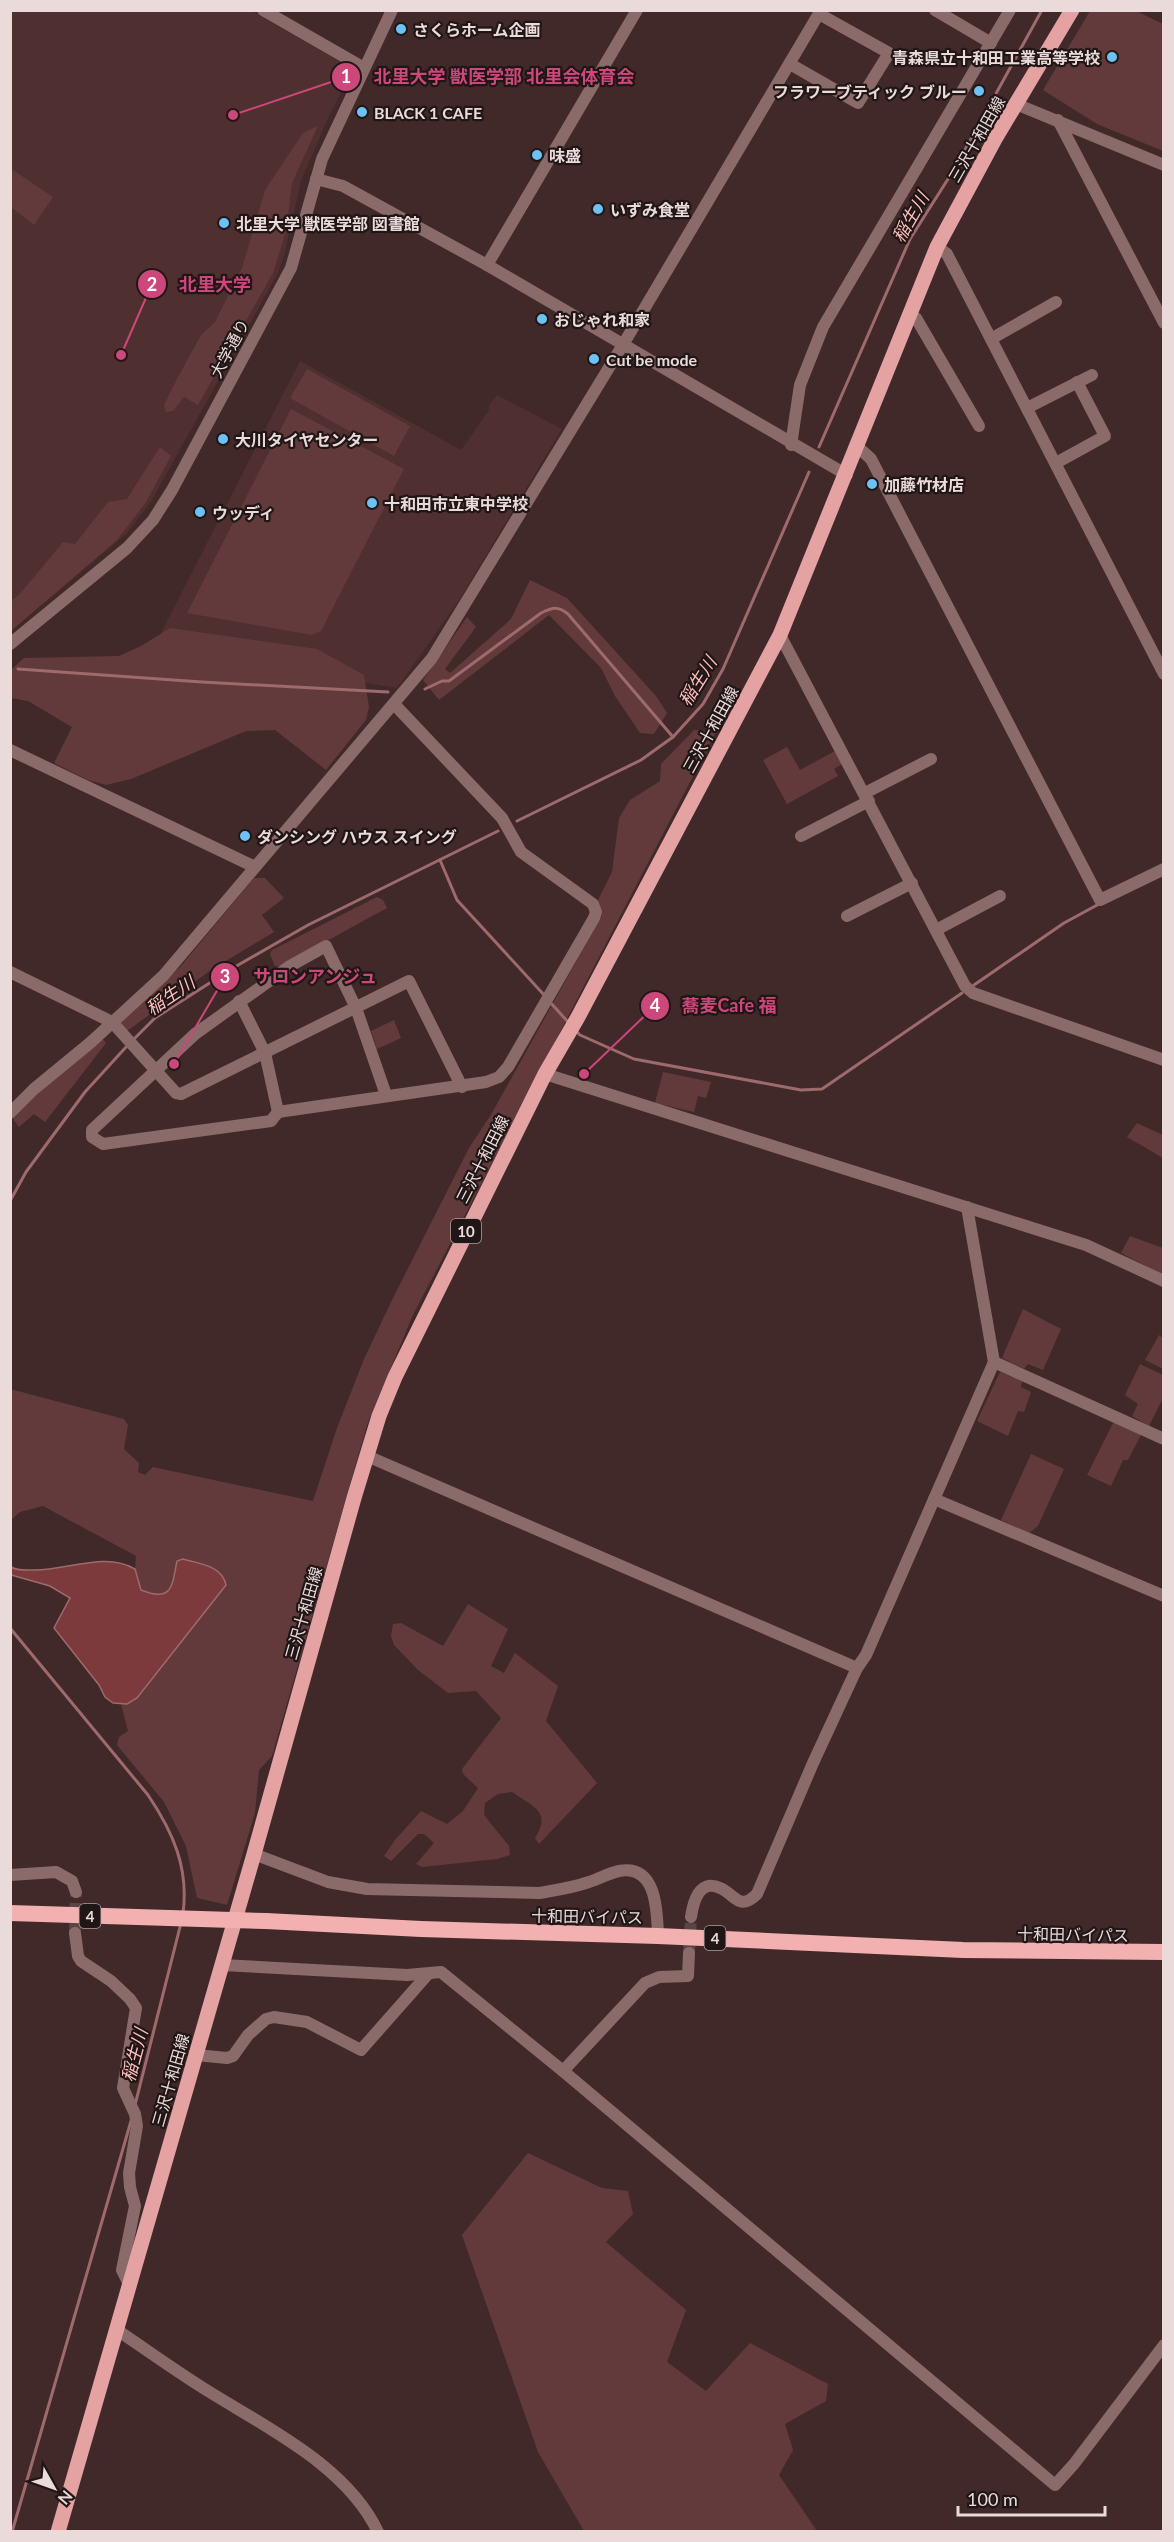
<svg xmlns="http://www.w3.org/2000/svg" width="1174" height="2542" font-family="Lato,'Noto Sans JP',sans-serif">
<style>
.built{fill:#4f2f30}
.green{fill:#623a3b}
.water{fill:#7d3a3d;stroke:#9e6a6c;stroke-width:1.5}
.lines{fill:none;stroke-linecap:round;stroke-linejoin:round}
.stream{stroke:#9e6a6c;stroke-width:3}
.minor-tunnel{stroke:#5a4444;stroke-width:12;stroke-dasharray:12 6;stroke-linecap:butt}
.minor{stroke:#8b6a6a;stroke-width:12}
.tertiary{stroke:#8b6a6a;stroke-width:12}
.primary{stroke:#e5a2a2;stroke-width:15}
.trunk{stroke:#f2b0b0;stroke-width:16}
.trunk-bridge{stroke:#f2b0b0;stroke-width:16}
.poi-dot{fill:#6ec2f3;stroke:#211616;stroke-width:2}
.labels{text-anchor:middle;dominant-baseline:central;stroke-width:4.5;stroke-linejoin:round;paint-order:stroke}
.shield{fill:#211616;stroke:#ae9f9f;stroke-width:1.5}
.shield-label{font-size:15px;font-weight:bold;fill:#eadada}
.poi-label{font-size:16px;font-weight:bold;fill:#eadada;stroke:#211616;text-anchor:start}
.street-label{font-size:16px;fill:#eadada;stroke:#211616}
.water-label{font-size:18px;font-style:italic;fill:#ffbebe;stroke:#211616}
.leader{fill:none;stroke:#cc487b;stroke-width:2}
.callout-dot{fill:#cc487b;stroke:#211616;stroke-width:2}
.mark-label{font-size:18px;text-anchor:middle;font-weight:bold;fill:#fff}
.callout-label{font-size:18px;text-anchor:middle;font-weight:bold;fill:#cc487b;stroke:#211616;stroke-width:4.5;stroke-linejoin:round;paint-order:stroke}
</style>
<rect width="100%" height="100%" fill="#41292a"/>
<g class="built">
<path d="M11,11h241l101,58 -24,47 -28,65 -17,75 -6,17 -126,227 -25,33 -74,63 -42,31z"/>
<path d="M300,361l161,89 28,-40v-5l8,-10 65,34 -104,173 -61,86 -232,-38 -4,-17z"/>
</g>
<g class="green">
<path d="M1090,11h46l27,13v127l-66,-27 -54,-34z"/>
<path d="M318,126l-26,57 -6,48 -13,42 -75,132 -14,-8 -11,14 -7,1 -2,-7 14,-28 23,-42 14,-13 27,-54 23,-78 38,-57z"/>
<path d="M10,168l43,29 -19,28 -23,-18z"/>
<path d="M307,369l103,57 -16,30 -104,-58z"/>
<path d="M291,409l113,60 -83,162 -9,4 -125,-22z"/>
<path d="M160,447l11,9 -25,46 -29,38 -106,91v-30l8,-6 44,-53 12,2 33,-42 19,-3z"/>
<path d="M530,580l37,18 89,98 11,17 -13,21 -14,-1 -25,-37 -14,-28 -52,-53 -110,85 -16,-20 44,-63 9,10 -31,42 5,4 61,-54z"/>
<path d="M170,628l147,21 47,26 5,32 -3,13 -40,50 -51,-40 -29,1 -115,48 -25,6 -18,-5 -34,-17 18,-36 -44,-26 -17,-3v-28l13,-12 95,-2 22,-10z"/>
<path d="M694,730l22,2 -303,583 -45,107 -96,334 -13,14 -4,43 -28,92 -30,-7 -11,-52 -22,-44 -47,-57 2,-8 9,-6 -7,-27h6l89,-135 -33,-10 -6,2c-1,6 0,13 -2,19 -4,14 -24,20 -35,9 -6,-8 -5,-24 -4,-33l-93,-50 -23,6 -9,8 -1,-131 114,30 4,6 -4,24 15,14 -1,9 7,3 8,-8 160,34 24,-73 27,-69 28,-59 77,-152 23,-35 110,-198 -4,-15 14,-28 7,-54 11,-18 30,-19 1,-17z"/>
<path d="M787,747l13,23 35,-19 7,13 -8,5 4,7 -51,28 -24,-44z"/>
<path d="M254,878h11l19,20 -22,17 12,17 -63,38 -84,61 -8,-9 61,-55z"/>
<path d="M377,897l6,3 4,8 -106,58h-6l-5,-12 2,-4z"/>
<path d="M394,1020l7,18 -24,11 -6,-18z"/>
<path d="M101,1037l5,6 -61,79 -11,-8 -15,13 -6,-8 29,-30z"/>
<path d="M663,1072l48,10 -5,16 -8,-2 -4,16 -39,-9z"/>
<path d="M1137,1123l26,12v23l-36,-21z"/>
<path d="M1130,1236l33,12v27l-42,-22z"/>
<path d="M1023,1309l38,20 -18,41 -15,-6 -4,5 -22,-11z"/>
<path d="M1159,1335l4,3v31l-18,-9z"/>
<path d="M1140,1364l23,11v23l-14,28 -17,-10 6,-12 -13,-9z"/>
<path d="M1000,1372l22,9 -1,6 10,5 -7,20 -6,-1 -10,25 -31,-15z"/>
<path d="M1114,1421l28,12 -14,27h-5l-12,26 -24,-11z"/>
<path d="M1031,1454l33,15 -26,57 -9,7 -28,-13z"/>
<path d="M468,1604l40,25 -17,37 13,7 11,-20 43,33 -12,35 51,62 -58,61 -4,-6c17,-27 -2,-31 -23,-46l-14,2 -13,9 -1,12 25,31 1,9 -13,4 -75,8 -6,-3 18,-21 -10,-9h-6l-27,27 -7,-5 11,-16 26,-29 26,13 16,-13 15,-23 -15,-14 -1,-5 39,-51 -25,-27 -28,2 -30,-23 -24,-25 -3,-9 2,-12 8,-1 42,23z"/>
<path d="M528,2153l74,35 26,3 5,23 -27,28 80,68 -19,52 39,29 44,-48 78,41 -2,17 -41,23 8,26 -14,25 38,56h-233l-46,-79 -76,-217z"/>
</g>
<path class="water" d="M183,1559c16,5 39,6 43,26l-89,113 -10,6 -14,-1 -8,-6 -6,-12 -45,-57 16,-30 -20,-12 -39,-11v-8c7,4 14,3 22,3 33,1 72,-19 102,-1l6,21c32,13 31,-5 36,-29z"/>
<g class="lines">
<g class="stream">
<path d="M819,447l91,-208 45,-71 87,-158"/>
<path d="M18,669l184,13 186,10"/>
<path d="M425,689l17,-8h7l92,-68c12,-6 17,-7 27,1l105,123"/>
<path d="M517,821l124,-61 32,-23 30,-33 20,-35 86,-197"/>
<path d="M440,860l17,40 88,96"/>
<path d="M974,985l90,-62 35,-19"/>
<path d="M549,1001l20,22"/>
<path d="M575,1030l5,5 54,24 167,31 21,-1 140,-96"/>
<path d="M132,1041l23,-23 78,-50 75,-43 190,-94"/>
<path d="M10,1201l16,-29 59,-80 42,-46"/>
<path d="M10,1628l138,167c25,37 41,73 35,118"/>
<path d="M135,2105l46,-182"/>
<path d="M12,2532l119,-411"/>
</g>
<g class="minor-tunnel">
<path d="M75,1933l1,-41"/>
<path d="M689,1953l2,-36"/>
</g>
<g class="minor">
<path d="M263,10l101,58"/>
<path d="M935,10l56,33"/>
<path d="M790,64l68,39 31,-50 -70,-39"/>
<path d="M1016,104l148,61"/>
<path d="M1058,120l106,203"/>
<path d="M316,179l27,7 144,79 360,210"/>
<path d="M937,247l10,7 217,420"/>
<path d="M487,265l150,-255"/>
<path d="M908,315l8,3 63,108"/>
<path d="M991,339l65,-37"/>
<path d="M1027,408l65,-33"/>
<path d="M791,445l9,-60 23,-58 187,-317"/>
<path d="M858,447l13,12 229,441 64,-31"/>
<path d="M1056,463l49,-27 -28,-54"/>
<path d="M780,635l185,351 8,7 191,67"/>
<path d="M10,750l245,117"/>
<path d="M865,793l66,-34"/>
<path d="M801,836l68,-35"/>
<path d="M847,916l65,-33"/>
<path d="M936,930l64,-34"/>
<path d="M10,972l102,50 64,71 5,1 228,-113 53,106"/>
<path d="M239,1001l26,52 13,59 208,-30 13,-5 9,-10 86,-149 2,-6 -3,-8 -72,-52 -19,-34 -108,-114"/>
<path d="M545,1074l541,171 78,36"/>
<path d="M278,1112l-7,9 -168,23 -11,-7v-7l103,-96 95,-68 36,-20 30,62 30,87"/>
<path d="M10,1113l24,-24 56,-46 73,-67 269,-318 192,-315 197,-333"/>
<path d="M994,1362l170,77"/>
<path d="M367,1456l490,212"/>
<path d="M934,1499l230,97"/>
<path d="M10,1875l46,-3 16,9 4,11"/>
<path d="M691,1917c2,-14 8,-39 29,-29 15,6 19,24 37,6l56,-131 44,-95 9,-13 128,-293 -27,-155"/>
<path d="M75,1933l3,23 3,5 30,20 19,18 6,9 -13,80 12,26 2,12 -8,47 1,14 5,19 -13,64 7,14"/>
<path d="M222,1965l185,10 34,-3 122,99 492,414 19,-21 90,-119"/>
<path d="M196,2055l31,3 6,-2 15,-21 18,-16 8,-2 33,5 54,28 67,-76"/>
<path d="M563,2071l82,-88 14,-6 29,-1 1,-23"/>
<path d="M117,2330c30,20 60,42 91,61 59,37 139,75 170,141"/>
</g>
<g class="tertiary">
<path d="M10,644l117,-96 26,-28 19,-30 119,-222 31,-109 70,-149"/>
<path d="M254,1854l74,28 39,7 172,4c17,-3 33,-5 50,-11 10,-3 20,-9 30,-11 38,-7 38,40 39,65"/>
</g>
<path class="primary" d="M58,2532l196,-678 100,-356 25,-82 16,-39 150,-303 33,-57 202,-382 157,-388 58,-108 77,-129"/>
<g class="trunk">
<path d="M10,1913l159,5"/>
<path d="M266,1921l155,8 237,7 305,14 201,2"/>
</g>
<path class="trunk-bridge" d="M169,1918l97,3"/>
</g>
<g class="poi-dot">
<circle cx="401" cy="29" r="6"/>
<circle cx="1112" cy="57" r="6"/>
<circle cx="979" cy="91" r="6"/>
<circle cx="362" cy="112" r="6"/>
<circle cx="537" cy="155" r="6"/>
<circle cx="598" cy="209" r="6"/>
<circle cx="224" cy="223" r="6"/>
<circle cx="542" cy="319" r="6"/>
<circle cx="594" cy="359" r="6"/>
<circle cx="223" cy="439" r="6"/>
<circle cx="872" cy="484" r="6"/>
<circle cx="372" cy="503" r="6"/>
<circle cx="200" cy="512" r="6"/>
<circle cx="245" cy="836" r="6"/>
</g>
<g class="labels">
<g class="shield">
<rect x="451" y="1219" width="30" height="24" rx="4.5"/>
<rect x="79.5" y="1904" width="21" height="24" rx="4.5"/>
<rect x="704.5" y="1926" width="21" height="24" rx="4.5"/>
</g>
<g class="shield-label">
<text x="466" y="1231">10</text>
<text x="90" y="1916">4</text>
<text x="715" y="1938">4</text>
</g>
<g class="poi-label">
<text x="413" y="29">さくらホーム企画</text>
<text x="1100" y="57" text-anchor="end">青森県立十和田工業高等学校</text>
<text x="967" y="91" text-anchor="end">フラワーブティック ブルー</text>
<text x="374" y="112">BLACK 1 CAFE</text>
<text x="549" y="155">味盛</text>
<text x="610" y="209">いずみ食堂</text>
<text x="236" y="223">北里大学 獣医学部 図書館</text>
<text x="554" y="319">おじゃれ和家</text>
<text x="606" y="359">Cut be mode</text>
<text x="235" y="439">大川タイヤセンター</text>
<text x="884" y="484">加藤竹材店</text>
<text x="384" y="503">十和田市立東中学校</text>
<text x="212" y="512">ウッディ</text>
<text x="257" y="836">ダンシング ハウス スイング</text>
</g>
<g class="street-label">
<text transform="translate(976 139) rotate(-60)">三沢十和田線</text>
<text transform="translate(229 348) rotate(-62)">大学通り</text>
<text transform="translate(710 729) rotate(-61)">三沢十和田線</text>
<text transform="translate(482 1159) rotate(-63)">三沢十和田線</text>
<text transform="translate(303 1613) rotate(-74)">三沢十和田線</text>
<text transform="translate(587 1916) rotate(1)">十和田バイパス</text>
<text transform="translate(1073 1934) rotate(1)">十和田バイパス</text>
<text transform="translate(170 2080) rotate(-74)">三沢十和田線</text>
</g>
<g class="water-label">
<text transform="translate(910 217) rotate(-60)">稲生川</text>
<text transform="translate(697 681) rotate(-58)">稲生川</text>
<text transform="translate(170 995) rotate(-34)">稲生川</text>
<text transform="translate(134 2055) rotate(-75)">稲生川</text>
</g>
</g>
<path class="leader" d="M233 115L346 77M121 355L152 284M174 1064L225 977M584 1074L655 1006"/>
<g class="callout-dot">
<circle cx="233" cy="115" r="6"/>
<circle cx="121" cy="355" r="6"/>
<circle cx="174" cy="1064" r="6"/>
<circle cx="584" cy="1074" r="6"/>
<circle cx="346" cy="77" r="15"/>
<circle cx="152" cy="284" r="15"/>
<circle cx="225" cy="977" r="15"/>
<circle cx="655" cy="1006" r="15"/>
</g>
<g class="mark-label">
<text x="346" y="83">1</text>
<text x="152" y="291">2</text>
<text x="225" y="983">3</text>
<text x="655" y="1012">4</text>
</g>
<g class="callout-label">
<text x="504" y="83">北里大学 獣医学部 北里会体育会</text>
<text x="215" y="291">北里大学</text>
<text x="315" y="983">サロンアンジュ</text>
<text x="729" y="1012">蕎麦Cafe 福</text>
</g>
<rect width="1174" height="2542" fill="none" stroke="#eadada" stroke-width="24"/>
<g transform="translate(54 2488) rotate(130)" stroke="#211616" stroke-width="4.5" paint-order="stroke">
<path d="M0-4.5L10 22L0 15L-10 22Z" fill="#eadada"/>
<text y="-9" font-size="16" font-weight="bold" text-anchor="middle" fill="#eadada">N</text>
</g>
<path d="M958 2506v9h147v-9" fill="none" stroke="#eadada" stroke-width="3"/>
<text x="967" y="2506" font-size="18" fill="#eadada" stroke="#211616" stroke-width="4.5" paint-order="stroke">100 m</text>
</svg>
